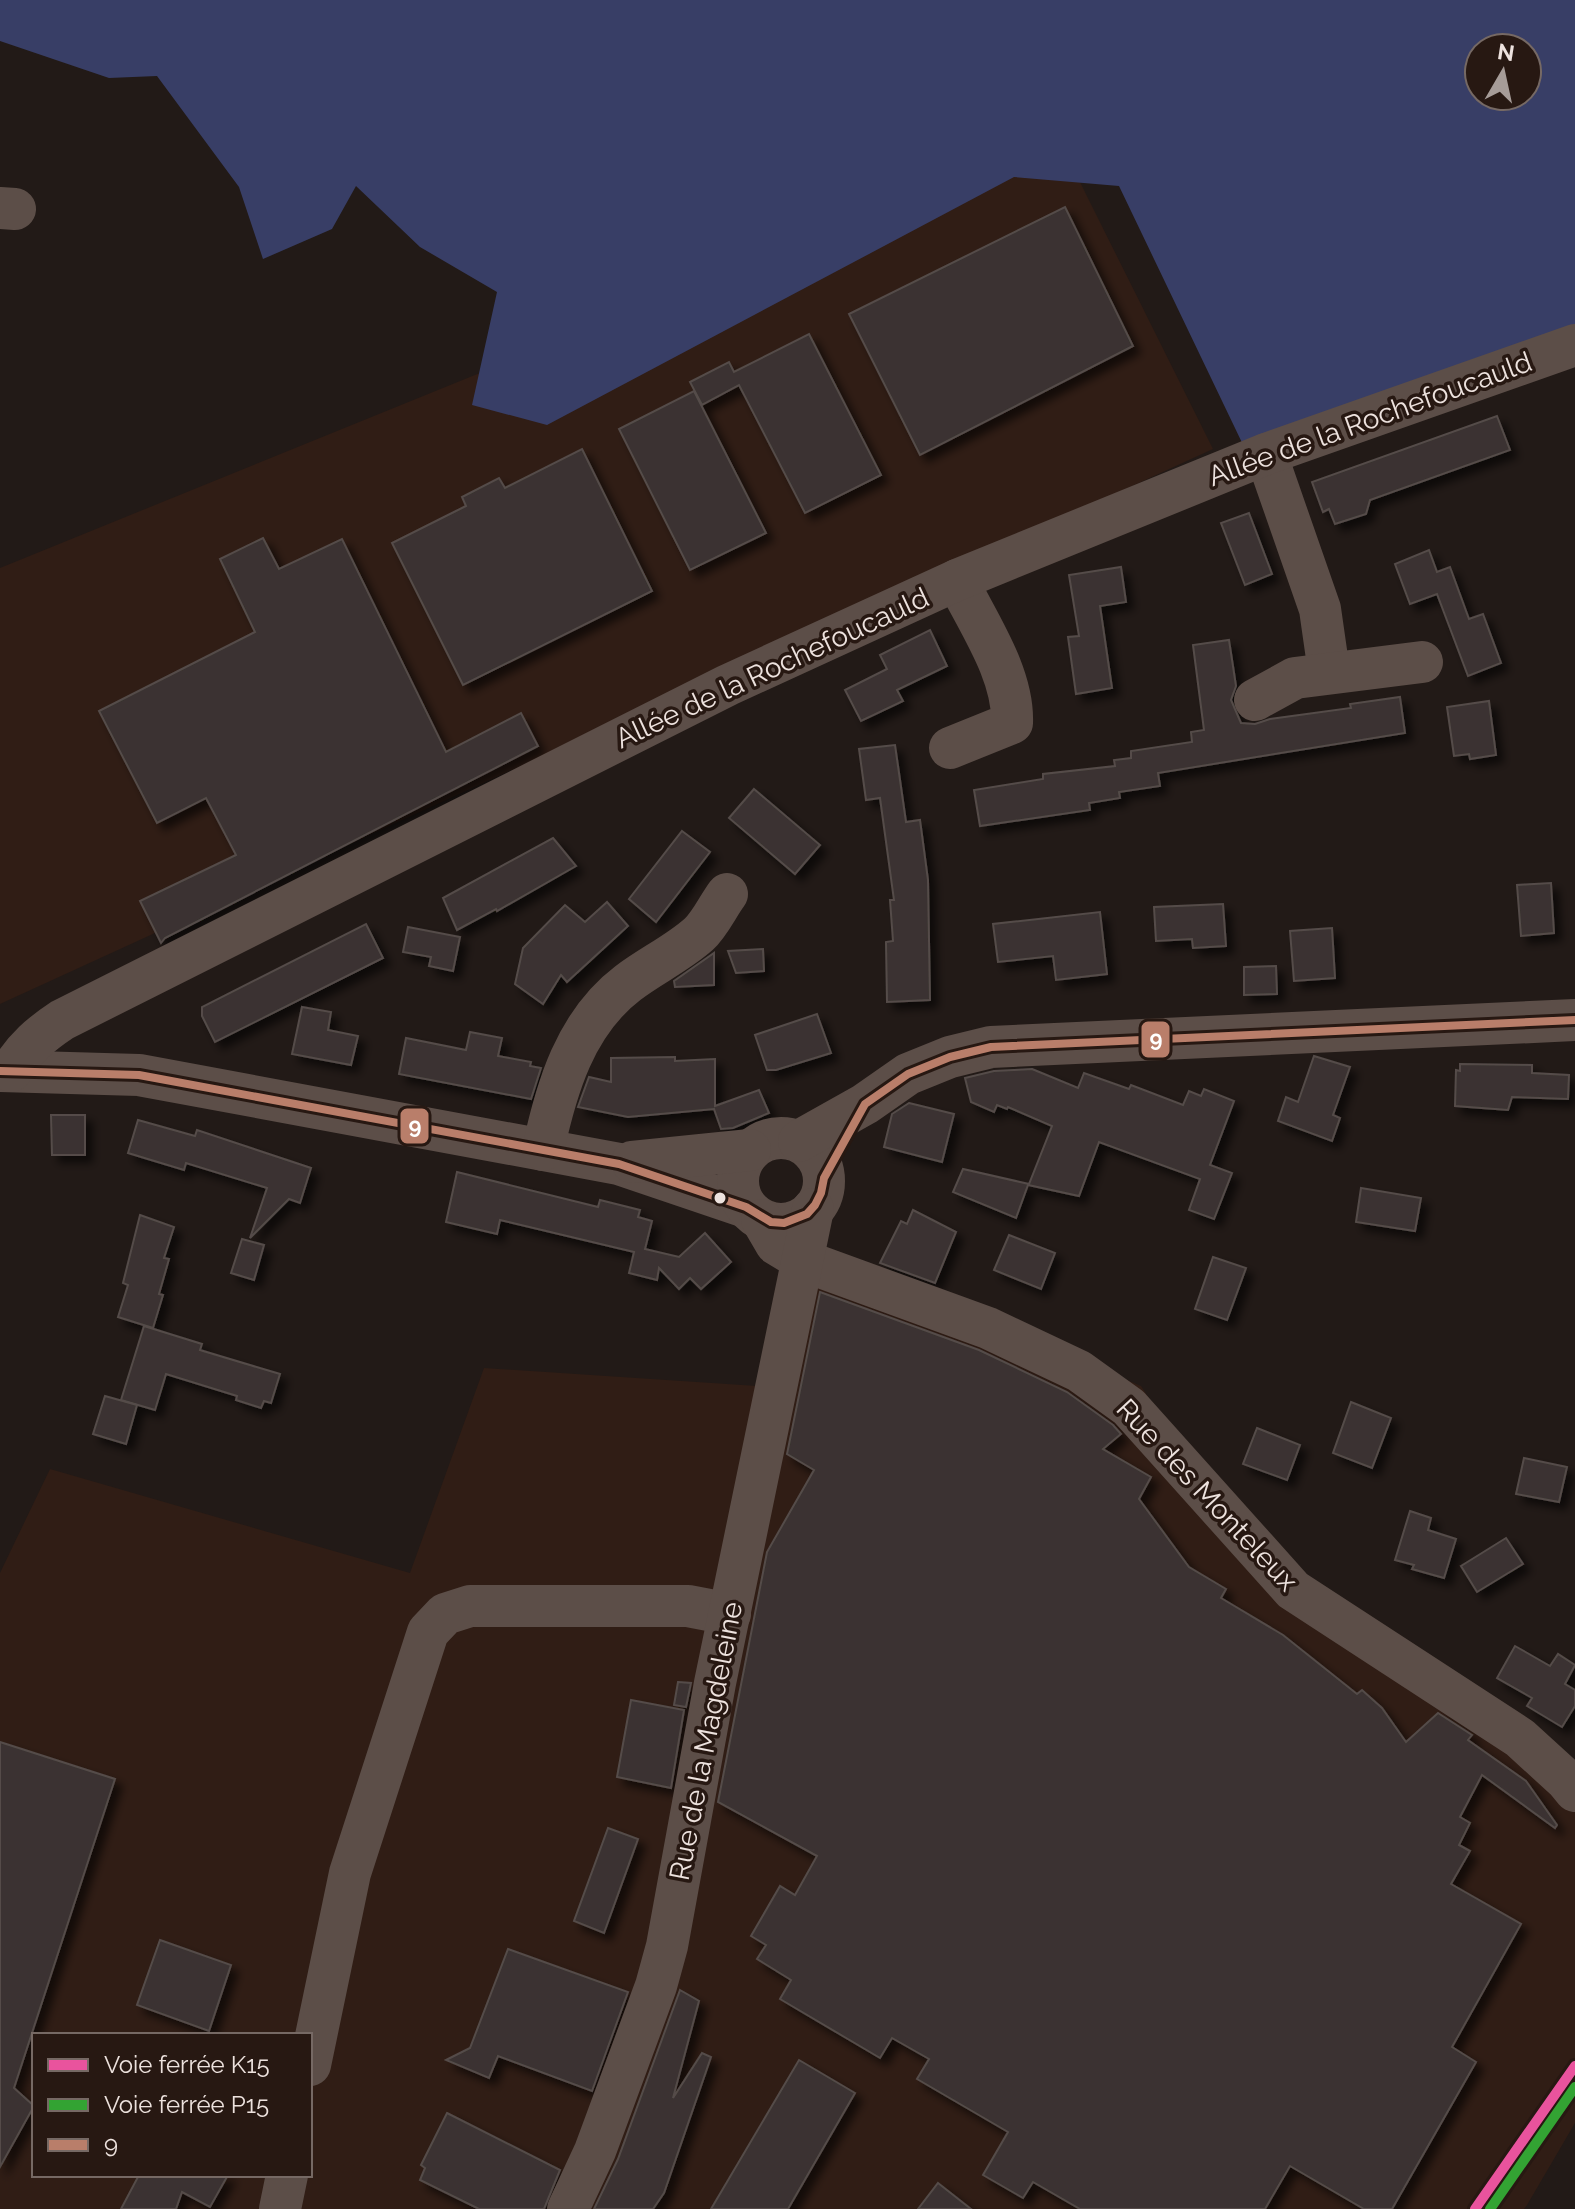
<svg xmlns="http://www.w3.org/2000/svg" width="1575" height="2209" font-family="Raleway,sans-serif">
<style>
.built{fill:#301d15;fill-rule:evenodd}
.forest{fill:#383e66;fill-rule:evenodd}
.building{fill:#3a3330;stroke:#544c49;stroke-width:2;filter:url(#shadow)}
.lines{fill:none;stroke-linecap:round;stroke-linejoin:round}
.minor{stroke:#5c4e48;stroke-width:42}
.bus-1-casing{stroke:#271812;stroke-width:14}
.bus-1{stroke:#b97e6a;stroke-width:8}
.rail-1-casing{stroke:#271812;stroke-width:16}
.rail-2-casing{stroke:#271812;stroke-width:16}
.rail-1{stroke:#e9539d;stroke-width:10}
.rail-2{stroke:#33a333;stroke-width:10}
.bus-dot{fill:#ede2de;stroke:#271812;stroke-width:3}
.labels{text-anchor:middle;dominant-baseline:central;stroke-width:7;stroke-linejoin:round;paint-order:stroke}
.street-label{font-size:28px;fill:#ede2de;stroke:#271812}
.line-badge{stroke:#271812;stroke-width:3}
.badge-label{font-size:22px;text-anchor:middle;font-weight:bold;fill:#fff}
</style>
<defs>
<filter id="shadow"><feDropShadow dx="7" dy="7" stdDeviation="4" flood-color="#0009"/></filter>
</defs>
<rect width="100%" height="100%" fill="#221a17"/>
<g class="built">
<path d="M1058,138l155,311 -1213,555v-436z"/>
<path d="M801,1243l340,143 134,208 300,202v327l-48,82 -3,4h-1524v-636l50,-104 360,104 74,-205 273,18zM34,2035h276v140h-276z"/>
</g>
<path class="forest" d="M0,0h1575v328l-329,123 -127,-265 -105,-9 -467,248 -75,-20 25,-113 -77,-45 -64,-61 -24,43 -69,30 -24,-72 -82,-111 -48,2 -109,-37zM1479,48h48v48h-48z"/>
<g class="building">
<path d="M1065,207l68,139 -213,109 -71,-141z"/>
<path d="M809,334l72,141 -76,38 -66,-128 -37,20 -12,-23 39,-20 5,10z"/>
<path d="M694,391l72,142 -76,37 -71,-141z"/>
<path d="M1497,416l13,34 -140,50 -4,14 -31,10 -6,-15 -6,3 -11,-30z"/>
<path d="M582,449l70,142 -189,94 -71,-142 74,-37 -4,-9 37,-19 6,10z"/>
<path d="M1249,513l23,61 -27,11 -24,-62z"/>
<path d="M263,538l16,31 63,-30 104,213 75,-39 17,33 -373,192 -4,5 -21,-42 96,-46 -30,-57 -49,25 -58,-112 156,-79 -35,-73z"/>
<path d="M1429,550l8,22 13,-5 19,52 14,-5 18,49 -33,13 -31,-82 -27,10 -15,-40z"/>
<path d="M1121,567l5,35 -26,4 12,82 -36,6 -8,-57 11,-1 -10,-61z"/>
<path d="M930,630l17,36 -50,24 6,11 -42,20 -16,-31 42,-21 -7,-14z"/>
<path d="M1229,640l7,46 -5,14 10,23 14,1 15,-5 81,-11 -1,-4 50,-7 5,36 -247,40 2,13 -41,6 1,6 -31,5 1,7 -110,16 -6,-36 69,-11v-5l72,-8 -1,-6 17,-2v-7l61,-9 -1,-10 13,-2 -11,-85z"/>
<path d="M1489,701l7,54 -26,4 -1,-5 -15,2 -7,-49z"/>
<path d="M895,745l11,77 14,-2 8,60 2,120 -43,2 -1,-60 7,-1 -3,-41h4l-14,-102 -14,2 -7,-51z"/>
<path d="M754,789l66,56 -25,29 -66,-56z"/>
<path d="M682,831l28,21 -54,70 -27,-23z"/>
<path d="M553,838l23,28 -79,45 -1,-2 -39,21 -14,-32z"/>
<path d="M1551,883l3,50 -33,3 -4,-51z"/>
<path d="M607,902l21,24 -61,56 -6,-7 -18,29 -28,-20 8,-36 42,-43 20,17z"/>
<path d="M1223,904l3,42 -33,2 -1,-9 -36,2 -2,-34z"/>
<path d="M1100,912l7,62 -51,6 -3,-24 -55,6 -5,-38z"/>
<path d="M366,924l17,34 -168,84 -13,-26v-9z"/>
<path d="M408,927l52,10 -7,34 -24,-5 2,-9 -28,-5z"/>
<path d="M1332,928l3,50 -41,3 -4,-50z"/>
<path d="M763,949l1,22 -28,2 -8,-22z"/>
<path d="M714,953v32l-39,2 -1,-6z"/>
<path d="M1276,966l1,28 -33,1v-28z"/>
<path d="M302,1007l29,5 -3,18 30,6 -7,29 -59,-11z"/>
<path d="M817,1014l14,39 -55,17h-9l-12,-35z"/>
<path d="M470,1032l32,6 -4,18 33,6 -1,4 11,2 -10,31 -132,-25 7,-36 60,12z"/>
<path d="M1314,1056l36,11 -17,48 7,3 -8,23 -54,-20 8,-24 12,5z"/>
<path d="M675,1057v4l40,-2v47l44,-16 10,23 -36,15 -12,1 -7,-20 -86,8 -50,-10 11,-30 22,5v-24z"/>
<path d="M1460,1064l72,1v8l37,2 -1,24 -56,-2 -4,13 -53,-4 1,-36 4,1z"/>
<path d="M1032,1069l46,19 6,-15 45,16 2,-4 52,20 6,-14 12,5 3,-7 30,12 -24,64 22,8 -18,46 -25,-9 11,-31 -101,-37 -20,54 -51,-11 -12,33 -63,-26 10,-23 66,15 23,-58 -44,-19 -1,2 -10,-4 -3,7 -23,-10 -6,-24 29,-7z"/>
<path d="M909,1103l45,11 -12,48 -58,-15 8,-33z"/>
<path d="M51,1115h34v40h-33z"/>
<path d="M138,1120l57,16 2,-6 114,38 -11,35 -11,-4 -39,39 17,-50 -81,-25 -2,7 -56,-17z"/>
<path d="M457,1172l141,35 2,-7 40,10 -2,7 14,4 -7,28 34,8 26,-24 26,29 -30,27 -11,-11 -11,11 -20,-21 -2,12 -28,-7 5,-21 -134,-32 -3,14 -51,-12z"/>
<path d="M1361,1188l60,10 -6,33 -59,-9z"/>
<path d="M913,1210l43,22 -21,51 -55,-20 21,-42 6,3z"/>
<path d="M140,1215l34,12 -10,31 5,1 -10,35 4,1 -10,33 -35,-11 10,-32 -5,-2z"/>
<path d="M1009,1235l46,18 -14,36 -47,-19z"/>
<path d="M242,1239l22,6 -10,35 -23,-7z"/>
<path d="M1213,1257l33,11 -19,52 -32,-11z"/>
<path d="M820,1292l159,58 88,42 46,33 8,9 -18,15 48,28 -12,22 50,68 37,22 -5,9 62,37 74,59 5,-4 20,18 24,34 32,-29 34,22 -4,5 58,41 31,44 -2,3 -73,-53 -22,42 10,6 -11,22 11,6 -19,33 70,40 -69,123 24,15 -84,147h-28l-74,-43 -25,43h-185l-47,-27 -10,16 -40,-23 25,-43 -91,-53 12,-20 -37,-21 -12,20 -100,-59 11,-19 -34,-21 9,-14 -15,-9 29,-50 15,9 22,-39 -99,-54 49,-250 47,-82 -27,-16z"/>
<path d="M144,1326l58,18 -2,6 80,24 -9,29 -7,-2 -3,7 -25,-8 1,-4 -71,-22 -11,36 -34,-10z"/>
<path d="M105,1396l32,9 -11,39 -33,-10z"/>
<path d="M1351,1402l40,16 -19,50 -39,-15z"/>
<path d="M1257,1428l43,17 -13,35 -44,-16z"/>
<path d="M1524,1458l43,9 -8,35 -43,-8z"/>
<path d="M1410,1511l21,7 -3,12 28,9 -12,39 -32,-9 2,-4 -19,-5z"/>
<path d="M1506,1538l17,26 -46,28 -16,-26z"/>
<path d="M1515,1646l35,20 8,-12 17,11 -10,19 10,6v16l-13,21 -35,-21 5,-8 -35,-20z"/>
<path d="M678,1682l13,1 -5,24 -12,-2z"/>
<path d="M631,1700l53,10 -13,78 -54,-11z"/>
<path d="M0,1742l115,37 -101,309 20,18 -34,61z"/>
<path d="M608,1828l30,11 -34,94 -30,-12z"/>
<path d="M160,1940l71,25 -22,66 -72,-26z"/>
<path d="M508,1949l120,43 -36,99 -94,-35 -9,22 -43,-18 24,-12z"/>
<path d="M680,1990l19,11 -26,97 29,-45 9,4 -47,136 -11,16h-59l24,-50z"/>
<path d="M799,2060l56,33 -67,116h-77z"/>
<path d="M447,2113l113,57 -16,39h-65l-59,-29 5,-12 -4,-3z"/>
<path d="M139,2175h89l-18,32 -28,-15 -6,17h-55z"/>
<path d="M938,2183l33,26h-53z"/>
</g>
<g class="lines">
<g class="minor">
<path d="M0,208l15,1"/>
<path d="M1266,454l54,155 9,63"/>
<path d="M1255,700l40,-22 127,-16"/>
<path d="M950,748l62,-25c2,-49 -34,-100 -55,-143"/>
<path d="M0,1071l139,4 480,89 127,43"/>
<path d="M11,1071c13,-23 30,-37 51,-51l666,-335 229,-105 309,-126 309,-109"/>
<circle cx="781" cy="1181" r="43"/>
<path d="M799,1141l66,-37 43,-30 42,-17 41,-10 584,-27"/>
<path d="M543,1150c13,-61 32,-127 85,-167 22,-17 50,-30 71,-49 11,-10 19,-28 28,-40"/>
<path d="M632,1162l118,-12"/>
<path d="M762,1220l14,24 28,17 184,67 91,43 50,36 164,183 227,148 46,42 9,11"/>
<path d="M310,2065l40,-192 78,-241 17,-18 25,-8h218l42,8"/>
<path d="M280,2209l7,-34"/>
<path d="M568,2209l27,-58 61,-165 11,-40 48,-263 98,-474"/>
</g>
<defs>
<path id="bus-1" d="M0,1071l139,4 480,89 127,43 25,15 13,1 23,-9 8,-9 6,-12 3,-15 41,-74 43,-30 42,-17 41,-10 584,-27"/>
</defs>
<use href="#bus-1" class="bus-1-casing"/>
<use href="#bus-1" class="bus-1"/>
<defs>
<path id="rail-1" d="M1475,2209l100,-143"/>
<path id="rail-2" d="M1490,2209l85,-122"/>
</defs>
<use href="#rail-1" class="rail-1-casing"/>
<use href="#rail-2" class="rail-2-casing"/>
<use href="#rail-1" class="rail-1"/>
<use href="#rail-2" class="rail-2"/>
</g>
<circle class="bus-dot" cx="720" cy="1198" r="7"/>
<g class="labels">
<g class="street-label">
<text transform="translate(1370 419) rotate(-20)">Allée de la Rochefoucauld</text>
<text transform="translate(772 668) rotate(-25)">Allée de la Rochefoucauld</text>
<text transform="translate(1207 1495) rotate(47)">Rue des Monteleux</text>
<text transform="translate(706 1741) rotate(-79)">Rue de la Magdeleine</text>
</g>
</g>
<g class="line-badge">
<rect x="1140" y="1020" width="31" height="39" rx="8" fill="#b97e6a"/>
<rect x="399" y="1107" width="31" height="38" rx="8" fill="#b97e6a"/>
</g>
<g class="badge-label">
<text x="1156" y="1047">9</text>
<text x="415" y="1134">9</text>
</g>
<rect x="32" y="2033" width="280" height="144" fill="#271812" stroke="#766964" stroke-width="2"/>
<rect x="48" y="2059" width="40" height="12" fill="#e9539d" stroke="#766964" stroke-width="2"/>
<text x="104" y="2073" font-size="24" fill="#ede2de">Voie ferrée K15</text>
<rect x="48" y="2099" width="40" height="12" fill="#33a333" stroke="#766964" stroke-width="2"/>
<text x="104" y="2113" font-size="24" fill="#ede2de">Voie ferrée P15</text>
<rect x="48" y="2139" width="40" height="12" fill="#b97e6a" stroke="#766964" stroke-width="2"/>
<text x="104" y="2153" font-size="24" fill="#ede2de">9</text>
<g transform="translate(1503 72) rotate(9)"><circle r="38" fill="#271812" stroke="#766964" stroke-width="2"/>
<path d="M0-6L14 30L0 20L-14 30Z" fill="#a69c98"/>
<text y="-12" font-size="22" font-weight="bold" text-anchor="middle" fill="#ede2de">N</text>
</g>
</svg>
